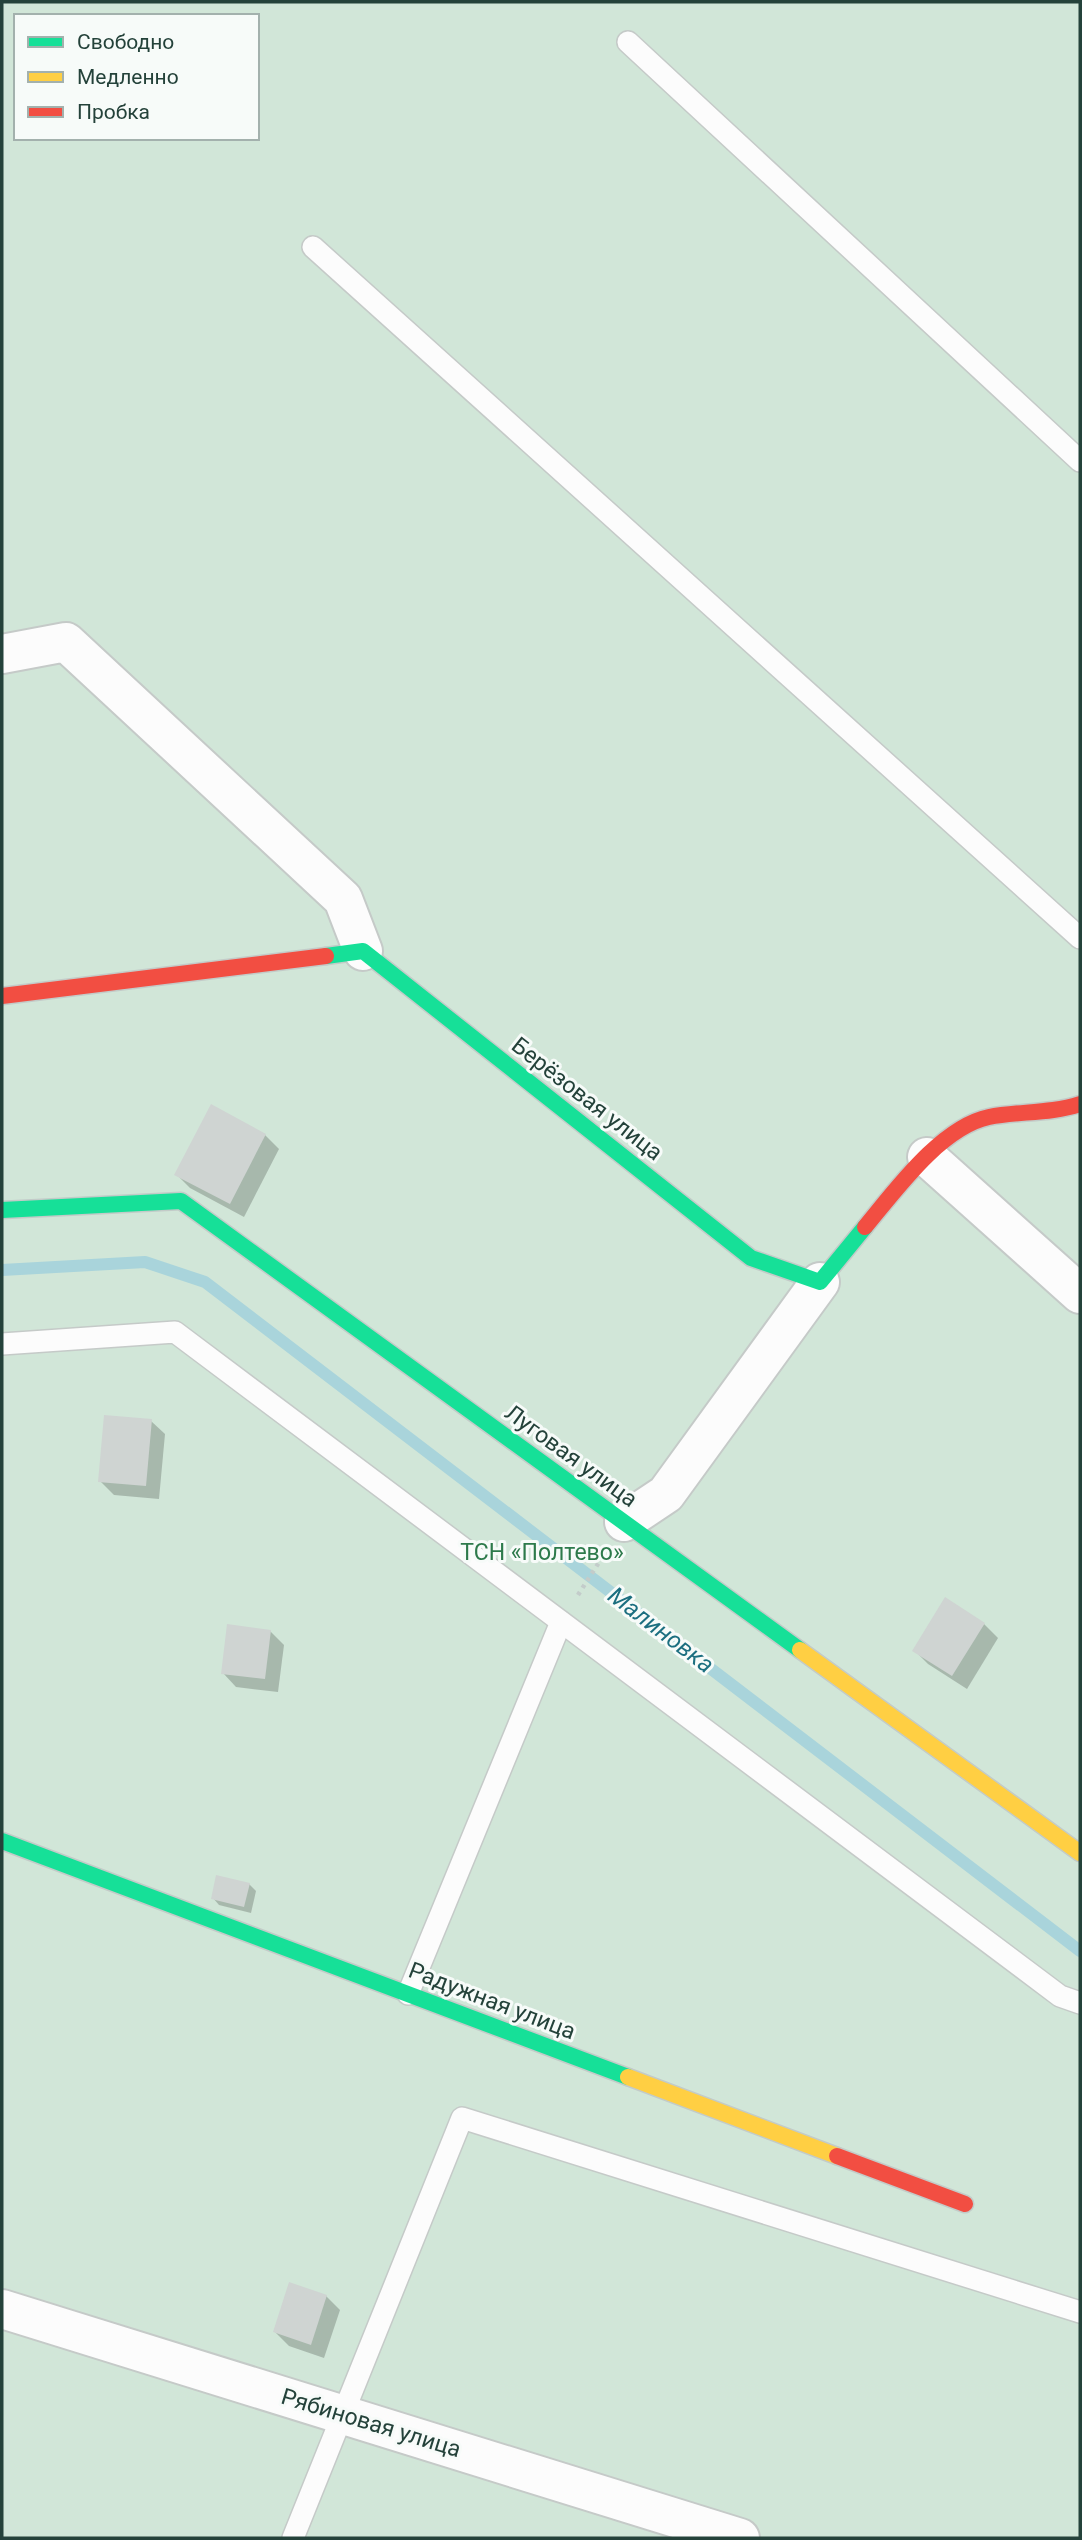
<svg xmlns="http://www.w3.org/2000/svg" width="1082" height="2540" font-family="Roboto,sans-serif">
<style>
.green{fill:#d1e6d8;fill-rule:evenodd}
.shadow{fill:#0003}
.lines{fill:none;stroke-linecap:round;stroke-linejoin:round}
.stream{stroke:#a9d4db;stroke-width:12}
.building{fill:#cfd4d2}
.lane-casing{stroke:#c5cac8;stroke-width:24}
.street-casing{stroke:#c5cac8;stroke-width:42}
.fast-casing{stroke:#c3cbc8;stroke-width:19}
.slow-casing{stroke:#c3cbc8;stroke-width:19}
.jam-casing{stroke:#c3cbc8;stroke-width:19}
.path{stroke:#c3ccca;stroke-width:4.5;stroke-dasharray:3.5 5;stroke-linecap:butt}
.lane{stroke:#fcfcfc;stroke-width:21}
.street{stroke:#fcfcfc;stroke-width:38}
.fast{stroke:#16e098;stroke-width:16}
.slow{stroke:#ffcf43;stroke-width:16}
.jam{stroke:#f24e42;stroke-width:16}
.labels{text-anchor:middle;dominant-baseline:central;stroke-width:6;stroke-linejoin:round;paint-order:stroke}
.street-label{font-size:23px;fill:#24423a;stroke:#f7fbf9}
.park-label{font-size:23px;fill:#2d7a4b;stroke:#f7fbf9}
.water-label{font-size:24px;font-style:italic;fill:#1c6f80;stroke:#f7fbf9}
</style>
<rect width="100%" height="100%" fill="#e8edeb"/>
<path class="green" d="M2,2h1078v2536h-1078zM16,16h241v122h-241z"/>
<g class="shadow">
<path d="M265,1135l14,14 -35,68 -54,-29 -14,-14z"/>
<path d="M151,1421l14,13 -6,65 -45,-4 -14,-14z"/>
<path d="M984,1624l14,14 -31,51 -39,-25 -14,-14z"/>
<path d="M270,1631l14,14 -6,47 -42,-5 -13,-14z"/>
<path d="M249,1884l7,7 -5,22 -32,-8 -6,-7z"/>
<path d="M326,2296l14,14 -16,48 -35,-12 -14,-14z"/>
</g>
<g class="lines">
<path class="stream" d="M2,1270l143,-8 60,20 875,669"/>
</g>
<g class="building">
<path d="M211,1104l55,30 -36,70 -56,-29z"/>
<path d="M104,1415l48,4 -6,67 -48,-4z"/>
<path d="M945,1597l40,26 -33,53 -40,-25z"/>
<path d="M227,1624l44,6 -6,49 -44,-5z"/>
<path d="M216,1875l34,8 -6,24 -33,-8z"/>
<path d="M289,2282l38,13 -16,50 -38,-13z"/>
</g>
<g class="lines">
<defs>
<g id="lane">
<path d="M628,42l452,419"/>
<path d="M313,247l767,691"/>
<path d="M2,1344l173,-12 885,664 20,7"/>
<path d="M408,1994l153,-372"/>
<path d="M293,2538l169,-420 618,194"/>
</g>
<g id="street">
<path d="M2,654l64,-12 277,257 20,52"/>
<path d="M927,1157l153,137"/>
<path d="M624,1522l42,-28 154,-212"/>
<path d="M2,2309l738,229"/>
</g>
<g id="fast">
<path d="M326,956l37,-5 388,307 69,24 45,-55"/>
<path d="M2,1210l179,-9 619,449"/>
<path d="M2,1841l626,236"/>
</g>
<g id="slow">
<path d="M800,1650l280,203"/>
<path d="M628,2077l209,79"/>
</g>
<g id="jam">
<path d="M2,996l324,-40"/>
<path d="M865,1227c30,-36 76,-100 124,-110 30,-6 61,-3 91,-13"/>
<path d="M837,2156l128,48"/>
</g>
</defs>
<use href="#lane" class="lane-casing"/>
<use href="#street" class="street-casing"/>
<use href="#fast" class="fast-casing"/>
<use href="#slow" class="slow-casing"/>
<use href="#jam" class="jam-casing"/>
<path class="path" d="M578,1595l25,-39"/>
<use href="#lane" class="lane"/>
<use href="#street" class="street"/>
<use href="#fast" class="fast"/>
<use href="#slow" class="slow"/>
<use href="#jam" class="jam"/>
</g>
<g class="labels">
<g class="street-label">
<text transform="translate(587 1099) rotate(38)">Берёзовая улица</text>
<text transform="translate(571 1456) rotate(36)">Луговая улица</text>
<text transform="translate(492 2001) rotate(21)">Радужная улица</text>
<text transform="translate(371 2423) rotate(17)">Рябиновая улица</text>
</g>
<g class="park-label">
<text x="542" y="1552">ТСН «Полтево»</text>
</g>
<g class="water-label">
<text transform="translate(661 1630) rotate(37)">Малиновка</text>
</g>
</g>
<rect width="1082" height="2540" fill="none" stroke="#24423a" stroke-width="7"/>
<rect x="14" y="14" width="245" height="126" fill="#f7fbf9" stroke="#a3b1ad" stroke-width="2"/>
<rect x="28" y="37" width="35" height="10" fill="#16e098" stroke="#a3b1ad" stroke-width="2"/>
<text x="77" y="49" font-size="21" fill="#24423a">Свободно</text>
<rect x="28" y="72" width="35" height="10" fill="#ffcf43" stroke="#a3b1ad" stroke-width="2"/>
<text x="77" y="84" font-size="21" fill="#24423a">Медленно</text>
<rect x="28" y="107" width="35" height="10" fill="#f24e42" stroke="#a3b1ad" stroke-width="2"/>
<text x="77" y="119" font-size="21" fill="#24423a">Пробка</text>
</svg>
